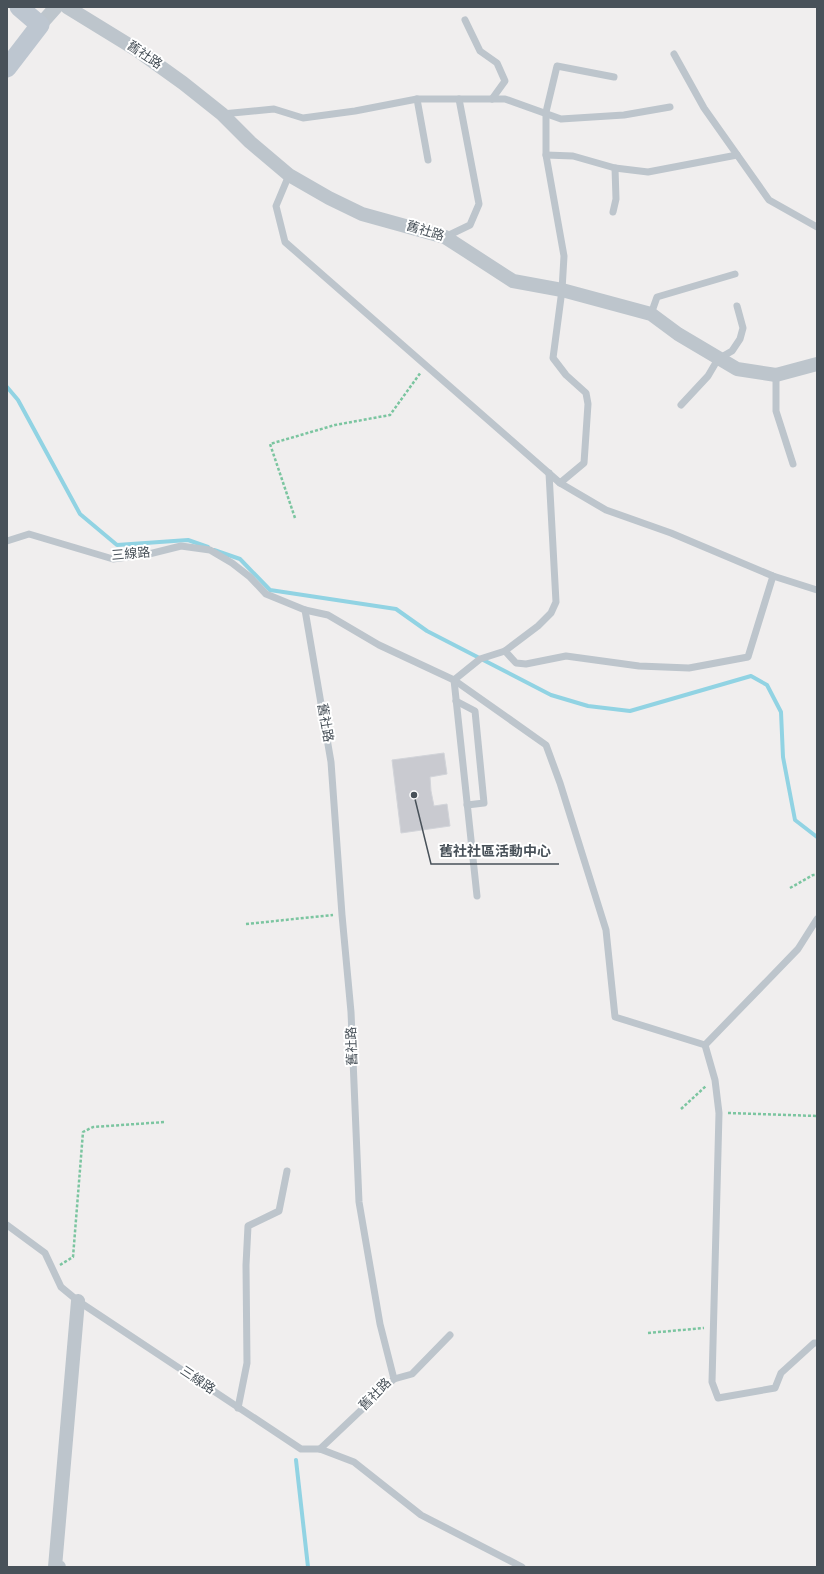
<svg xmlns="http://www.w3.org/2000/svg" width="824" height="1574" font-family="Overpass,'Noto Sans TC',sans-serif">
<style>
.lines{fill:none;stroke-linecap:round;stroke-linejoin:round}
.stream{stroke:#91d3e3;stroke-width:4}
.building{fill:#c9cad0;stroke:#d2d4d9}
.path{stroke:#7bc5a0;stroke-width:2.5;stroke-dasharray:3 2;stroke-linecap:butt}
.lane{stroke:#bdc5cc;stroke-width:7}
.street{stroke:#bdc5cc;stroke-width:14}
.secondary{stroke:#bdc6d0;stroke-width:19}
.labels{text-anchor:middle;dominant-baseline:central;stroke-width:4;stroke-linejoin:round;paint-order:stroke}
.street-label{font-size:13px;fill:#485159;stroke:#fff}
.leader{fill:none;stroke:#485159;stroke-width:1.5}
.callout-dot{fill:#485159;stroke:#fff;stroke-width:1.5}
.callout-label{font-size:14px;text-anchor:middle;font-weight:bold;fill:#485159;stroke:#fff;stroke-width:4;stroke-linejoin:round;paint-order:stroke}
</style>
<rect width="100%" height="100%" fill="#f0eeee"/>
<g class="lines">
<g class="stream">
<path d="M7,387l11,13 62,114 37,31 71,-5 20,7"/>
<path d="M214,550l26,9 30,31 126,19 31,22 124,64 37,11 42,5 121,-35 16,9 14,27 2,45 12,63 22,17"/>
<path d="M296,1460l12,107"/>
</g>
</g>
<path class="building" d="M444,753l3,21 -17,3 1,14 3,15 13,-2 3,22 -49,7 -9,-73z"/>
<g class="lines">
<g class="path">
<path d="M295,518l-25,-74 65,-19 55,-10 31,-43"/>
<path d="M790,888l23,-13h4"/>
<path d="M246,924l87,-9"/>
<path d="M681,1109l25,-23"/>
<path d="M728,1113l89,3"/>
<path d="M60,1265l13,-8 10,-125 10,-5 72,-5"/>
<path d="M648,1333l56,-5"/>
</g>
<g class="lane">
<path d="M465,20l15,31 17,12 8,18 -13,18"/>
<path d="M674,54l30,54 65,92 48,27"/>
<path d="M417,99l11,61"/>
<path d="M222,114l52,-5 29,9 52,-7 62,-12h88l56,20 63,-4 46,-8"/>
<path d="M546,155l27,1 42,12 33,4 89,-17"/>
<path d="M289,175l-13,31 9,36 275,241 46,27 65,23 102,43 44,14"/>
<path d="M613,212l3,-13 -1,-31"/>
<path d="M445,237l25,-12 9,-21 -20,-105"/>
<path d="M651,314l6,-17 78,-23"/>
<path d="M776,375v36l17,53"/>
<path d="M681,405l27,-29 10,-17 14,-8 8,-12 3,-11 -6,-22"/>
<path d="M560,483l24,-20 4,-59 -2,-11 -20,-18 -13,-17 9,-68 2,-34 -18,-101v-43l11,-46 57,11"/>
<path d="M7,541l22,-7 84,25 36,-5 32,-8 29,4 22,13 18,14 16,17 39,16 23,5 51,30 75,35 92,65 14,38 46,147 9,87 90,28 93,-96 19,-30"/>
<path d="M305,610l26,152 11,153 9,97 8,190 21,122 14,55 -74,70"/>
<path d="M505,651l11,12 10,1 40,-8 73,10 50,2 59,-11 25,-81"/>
<path d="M456,701l19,10 9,92 -17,2"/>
<path d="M477,896l-23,-216 26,-21 25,-8 33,-25 13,-13 5,-11 -7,-129"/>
<path d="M705,1045l10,35 4,33 -7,269 6,16 57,-10 6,-15 33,-30h3"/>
<path d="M7,1225l38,28 16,34 17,14 223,148h19l34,13 67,53 101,52"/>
<path d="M394,1379l18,-5 38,-39"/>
<path d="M238,1408l9,-45 -1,-98 2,-39 31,-15 8,-40"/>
</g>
<g class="street">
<path d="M67,7l70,43 46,33 39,31 28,28 39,33 40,23 33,16 83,23 68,44 49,9 89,24 27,20 59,35 39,6 41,-11"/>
<path d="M40,25l16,-18"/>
<path d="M59,1567h-4l23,-266"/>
</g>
<path class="secondary" d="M7,68l33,-43 -21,-18"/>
</g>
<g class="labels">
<g class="street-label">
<text transform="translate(144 56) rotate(34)">舊社路</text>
<text transform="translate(425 232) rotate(17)">舊社路</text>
<text transform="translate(131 555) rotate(-5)">三線路</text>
<text transform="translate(324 723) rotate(80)">舊社路</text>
<text transform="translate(353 1046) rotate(-92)">舊社路</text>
<text transform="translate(197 1381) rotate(34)">三線路</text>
<text transform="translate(376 1395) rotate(-46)">舊社路</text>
</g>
</g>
<path class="leader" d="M414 795L431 864H559"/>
<circle class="callout-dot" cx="414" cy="795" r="4"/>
<g class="callout-label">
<text x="495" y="856">舊社社區活動中心</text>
</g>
<rect width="824" height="1574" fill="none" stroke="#485159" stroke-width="16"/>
</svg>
